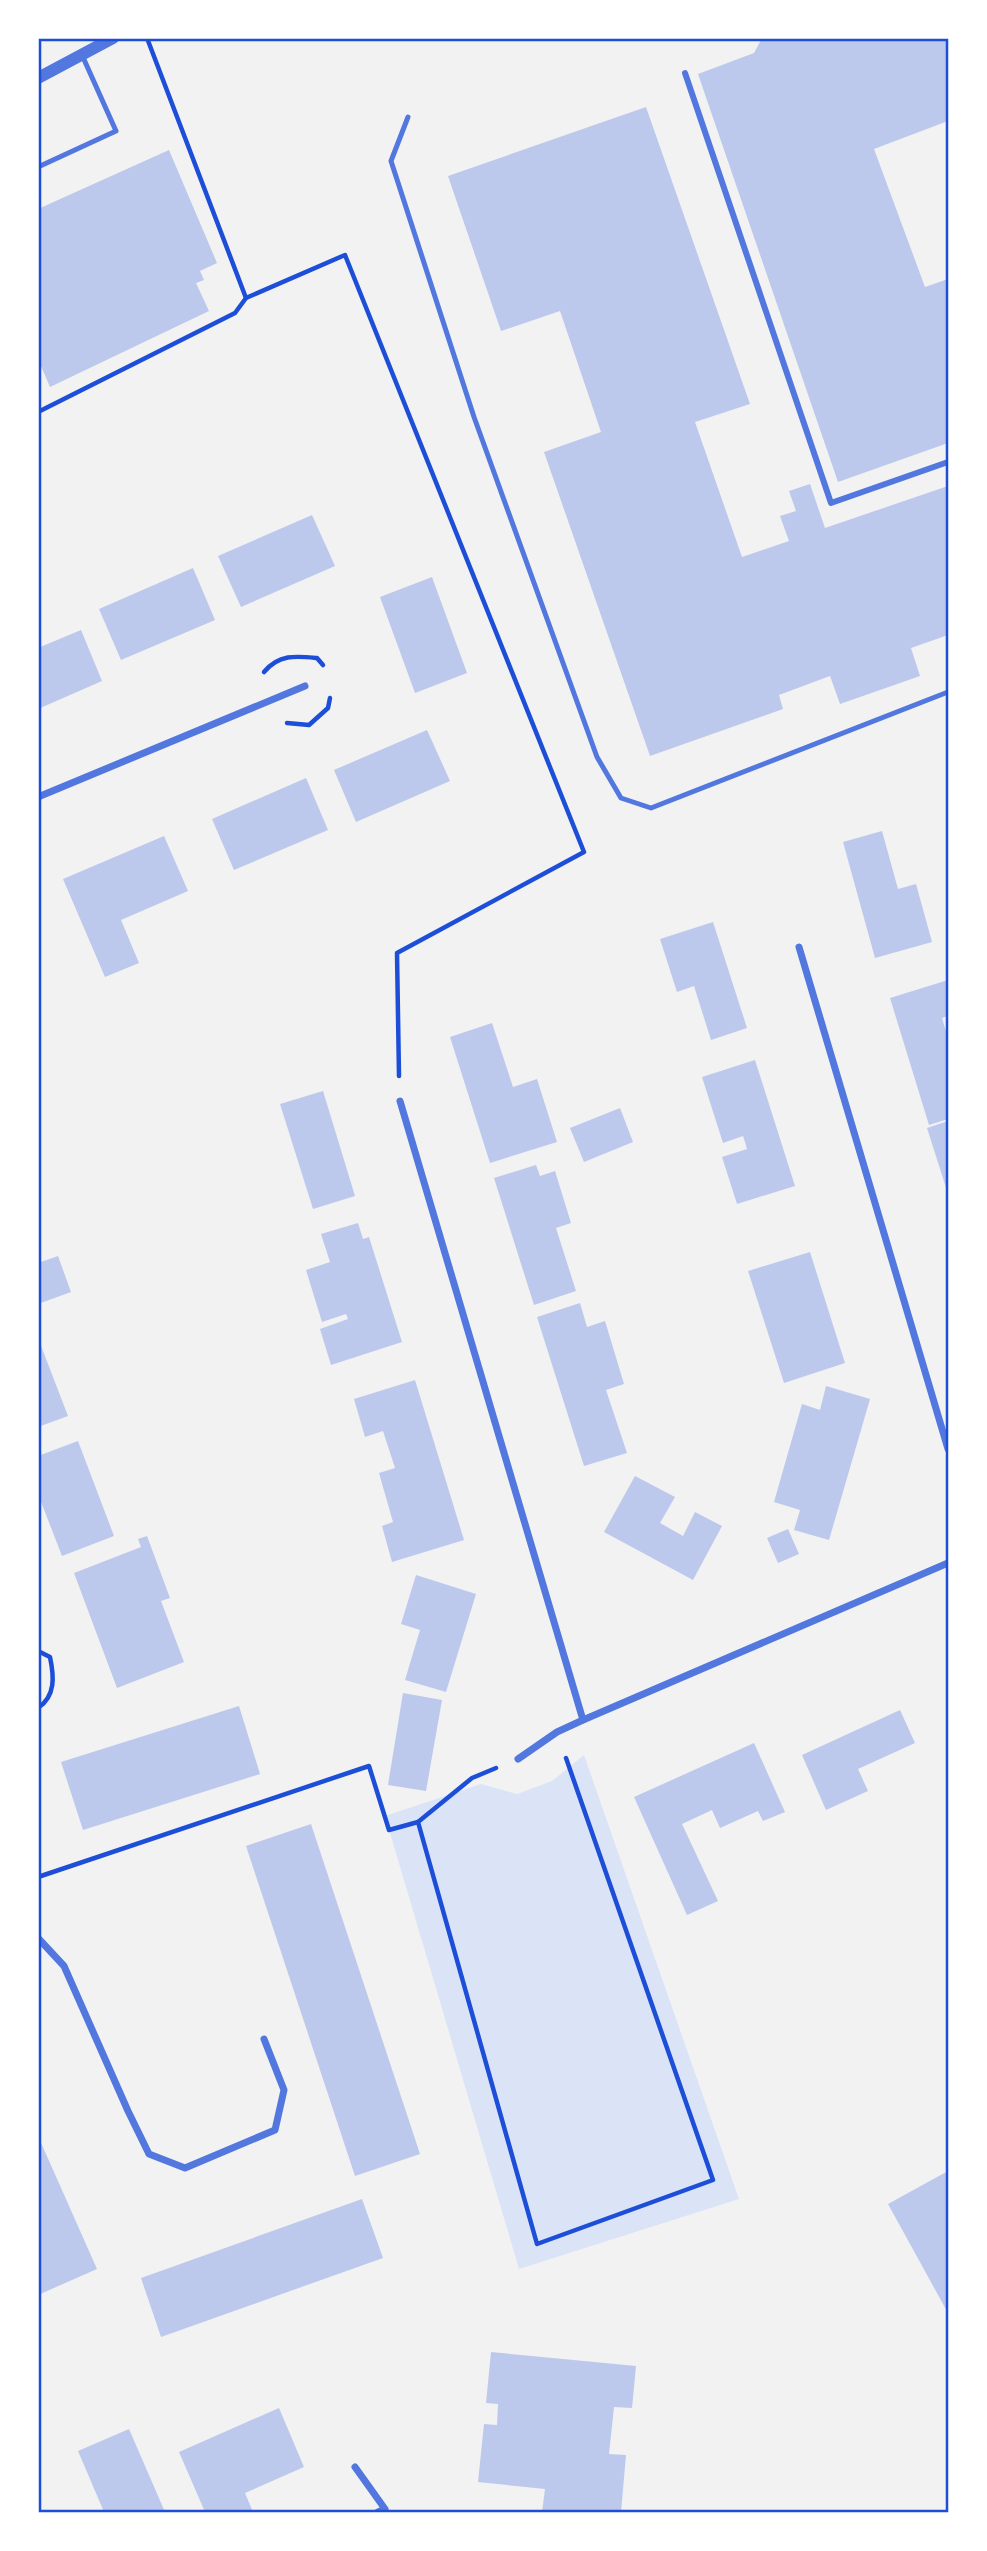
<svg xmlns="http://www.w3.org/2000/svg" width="987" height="2551" font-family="Bitter,serif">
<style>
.green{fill:#dbe4f7}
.building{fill:#bdc9ec}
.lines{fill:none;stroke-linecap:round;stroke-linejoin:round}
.path{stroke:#1d4ed8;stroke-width:4.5}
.service{stroke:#5277de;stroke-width:5}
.pedestrian{stroke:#5277de;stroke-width:6}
.minor{stroke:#5277de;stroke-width:7}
.tertiary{stroke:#5277de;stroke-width:12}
.neatline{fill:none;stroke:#1d4ed8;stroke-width:2.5}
</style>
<rect width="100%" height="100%" fill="#f2f2f2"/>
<path class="green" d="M584,1755l155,444 -220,70 -134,-453 96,-32 36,10 35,-13z"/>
<g class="building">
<path d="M762,38h186v83l-74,28 51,138 23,-8v164l-110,39 -140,-408 56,-21z"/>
<path d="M646,107l104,297 -55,18 47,135 47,-16 -9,-25 16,-5 -7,-20 21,-7 15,44 123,-42v149l-37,13 9,28 -80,28 -10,-28 -51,19 4,14 -133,47 -106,-304 57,-20 -41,-121 -59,20 -53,-155z"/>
<path d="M169,150l48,113 -17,8 4,9 -8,3 13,28 -159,76 -12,-28v-150z"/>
<path d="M312,515l23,51 -94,41 -23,-51z"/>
<path d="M193,568l22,52 -94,40 -22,-51z"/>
<path d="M432,577l35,96 -52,20 -35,-96z"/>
<path d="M81,630l21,51 -64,28v-61z"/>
<path d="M427,730l23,51 -94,41 -22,-52z"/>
<path d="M306,778l22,52 -94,40 -22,-51z"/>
<path d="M882,831l16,58 18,-5 16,58 -57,16 -32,-116z"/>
<path d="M164,836l24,55 -67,29 18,43 -34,14 -42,-98z"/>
<path d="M713,922l34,106 -36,12 -17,-54 -17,6 -17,-53z"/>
<path d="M948,980v36l-6,2 6,20v81l-19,6 -39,-127z"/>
<path d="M492,1023l21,64 24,-8 20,63 -67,21 -40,-126z"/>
<path d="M755,1060l40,126 -58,18 -15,-47 25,-8 -2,-7 -2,-6 -20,7 -21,-66z"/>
<path d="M323,1091l32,105 -42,13 -33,-105z"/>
<path d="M620,1108l13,34 -49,20 -14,-34z"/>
<path d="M948,1121v73l-21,-66z"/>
<path d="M536,1165l4,11 15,-5 16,52 -15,5 20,63 -42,14 -40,-127z"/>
<path d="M358,1223l5,16 6,-2 33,105 -71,23 -11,-36 28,-10 -2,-5 -24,8 -16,-52 24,-8 -9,-28z"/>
<path d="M810,1252l35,111 -61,20 -36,-112z"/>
<path d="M58,1256l13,36 -33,12v-41z"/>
<path d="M580,1303l7,24 18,-6 19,63 -18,6 21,63 -43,13 -47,-149z"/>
<path d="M38,1338l30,78 -30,11z"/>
<path d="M415,1380l49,160 -72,22 -10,-36 11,-4 -14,-49 16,-5 -12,-37 -18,6 -11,-38z"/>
<path d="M826,1386l44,13 -41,141 -35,-10 6,-20 -26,-8 28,-98 18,6z"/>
<path d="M78,1441l36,95 -52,20 -24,-62v-38z"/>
<path d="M635,1476l40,21 -15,26 23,13 12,-24 27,14 -29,54 -89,-48z"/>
<path d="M788,1529l11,25 -21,9 -11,-25z"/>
<path d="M147,1536l23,62 -9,3 23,61 -67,26 -43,-115 67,-26 -3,-8z"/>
<path d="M416,1575l60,19 -30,98 -41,-12 15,-50 -19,-6z"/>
<path d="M403,1693l39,7 -16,91 -38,-6z"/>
<path d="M239,1706l21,68 -177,56 -22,-68z"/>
<path d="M900,1710l15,33 -57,26 10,22 -42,19 -24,-55z"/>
<path d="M754,1743l31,69 -22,9 -5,-10 -38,17 -8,-18 -30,14 36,77 -31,14 -53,-118z"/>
<path d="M311,1824l109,330 -65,22 -109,-330z"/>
<path d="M38,2136l59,133 -59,26z"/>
<path d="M948,2171v142l-60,-109z"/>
<path d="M362,2199l21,59 -222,79 -20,-59z"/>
<path d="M491,2352l145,14 -4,42 -18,-1 -5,47 17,1 -5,57h-79l3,-23 -67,-7 6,-58 13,1 1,-21 -12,-1z"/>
<path d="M279,2408l25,59 -59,26 8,19h-48l-26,-60z"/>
<path d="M129,2429l36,83h-61l-26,-61z"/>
</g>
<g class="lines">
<g class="path">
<path d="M147,38l99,260"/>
<path d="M38,412l197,-99 11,-15 99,-43 239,597 -187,101 2,123"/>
<path d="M264,672c15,-18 32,-16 53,-14l6,7"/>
<path d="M287,723l22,2 19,-17 2,-10"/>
<path d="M38,1651l12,6c4,19 6,39 -12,51"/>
<path d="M418,1822l119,422 176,-64 -147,-422"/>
<path d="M38,1877l331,-111 20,64 29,-8 54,-44 24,-10"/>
</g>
<g class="service">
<path d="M408,117l-17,44 83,256 123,340 24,41 30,10 297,-116"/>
<path d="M38,167l78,-36 -34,-76"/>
</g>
<path class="pedestrian" d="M685,73l146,430 117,-41"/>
<g class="minor">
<path d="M38,797l267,-111"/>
<path d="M799,947l149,502"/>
<path d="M400,1101l183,619"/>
<path d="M518,1759l39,-27 26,-12 365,-157"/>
<path d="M38,1938l26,28 64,145 21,43 36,14 90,-38 9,-40 -20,-51"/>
<path d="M355,2467l30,42 -7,3"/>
</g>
<path class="tertiary" d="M38,78l75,-40"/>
</g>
<rect width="987" height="2551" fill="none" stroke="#ffffff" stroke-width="80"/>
<rect x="40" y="40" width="907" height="2471" class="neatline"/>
</svg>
